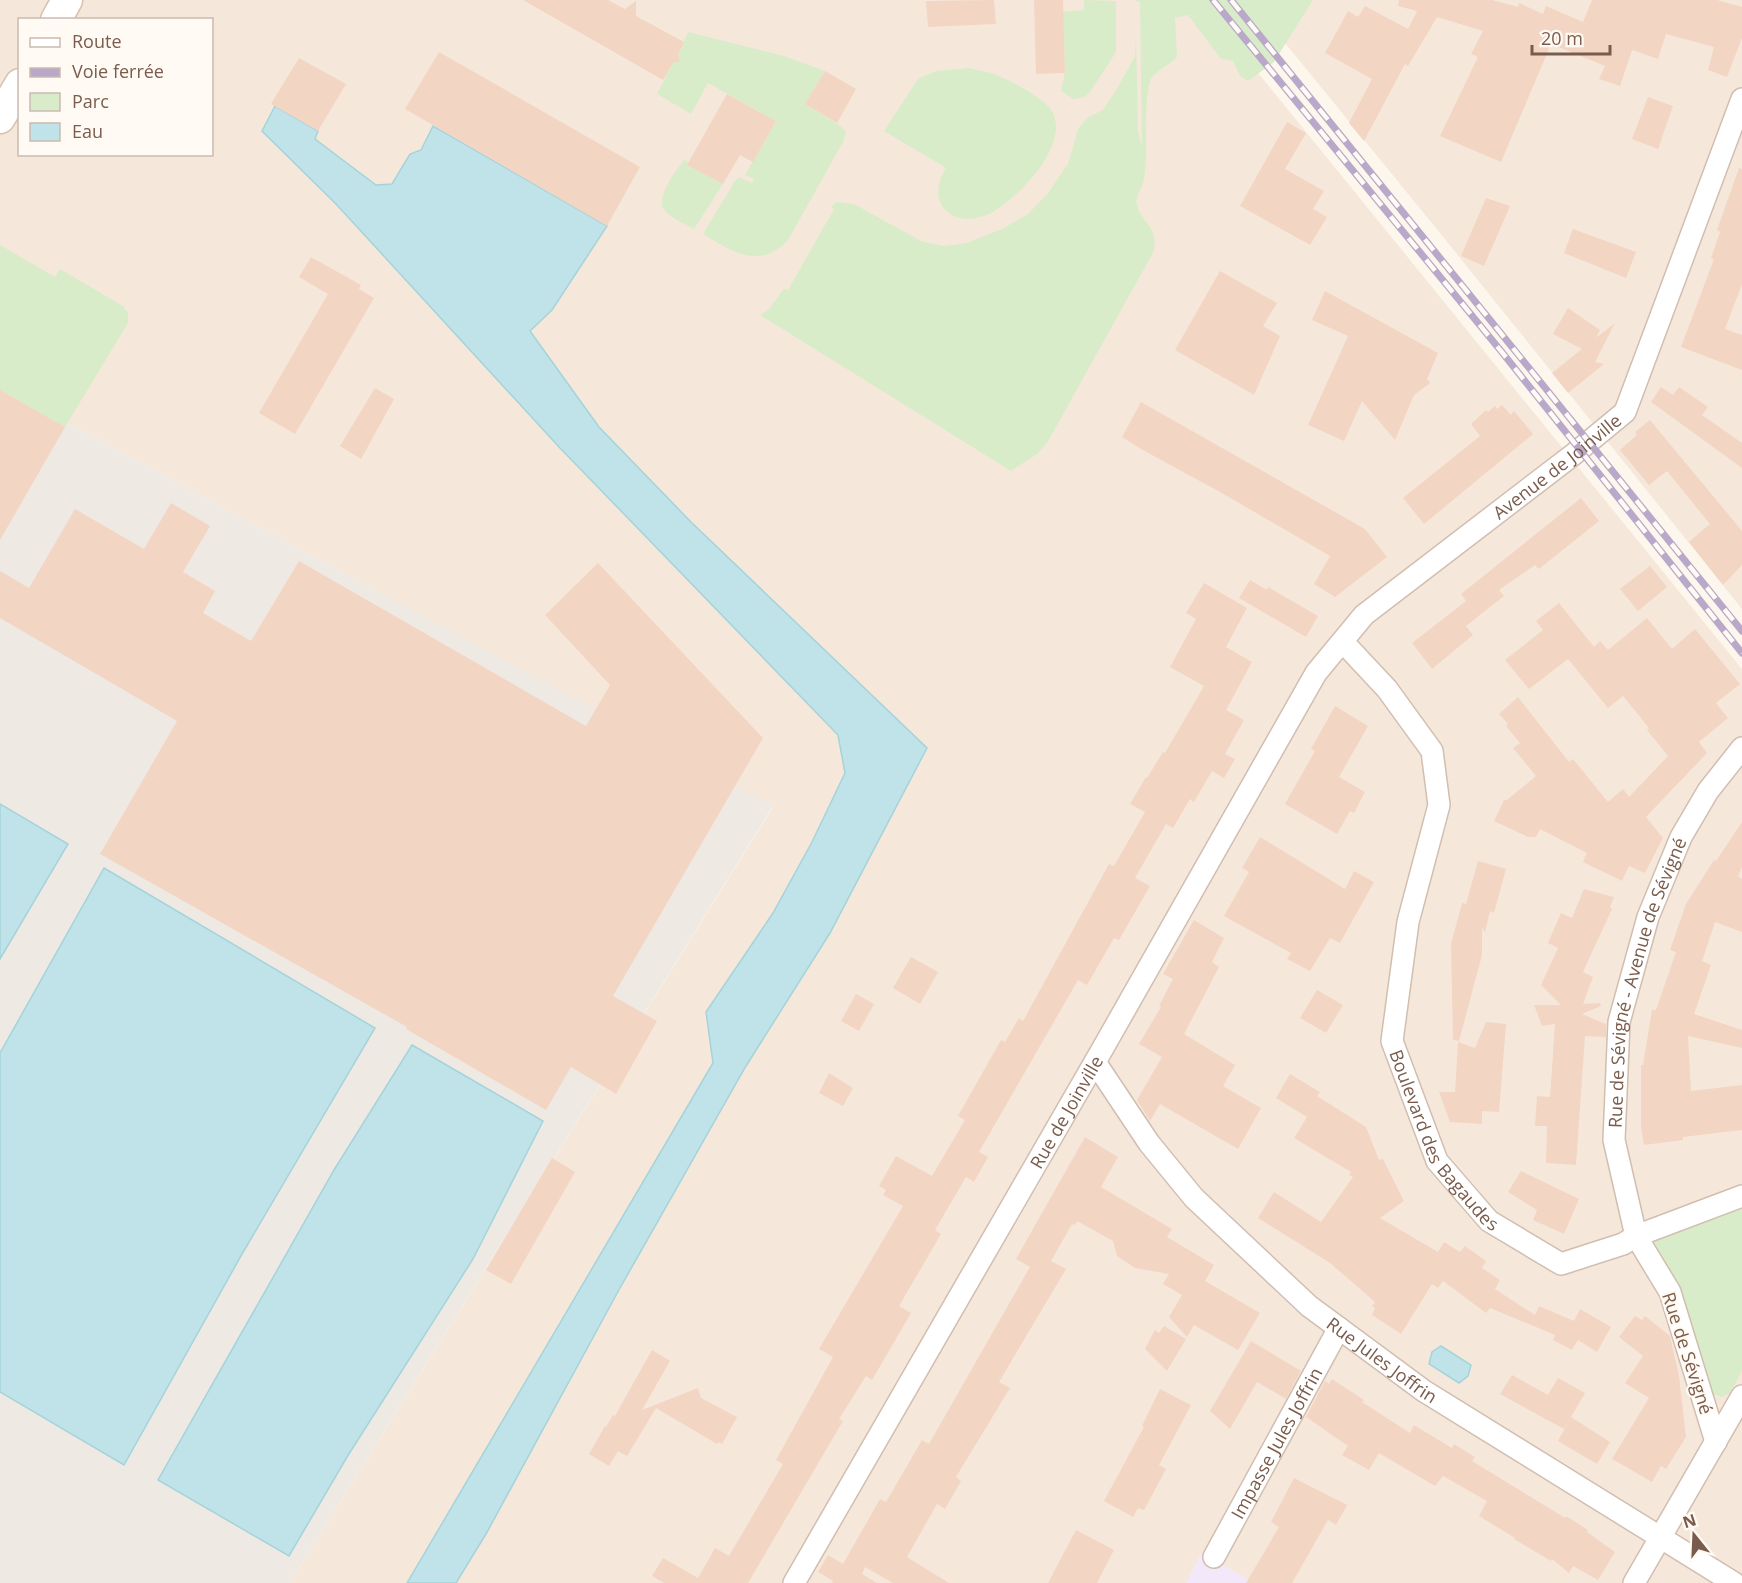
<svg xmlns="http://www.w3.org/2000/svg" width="1742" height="1583" font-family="'Open Sans',sans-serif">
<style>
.residential{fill:#f5e8da;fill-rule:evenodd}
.industrial{fill:#efe9e4}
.education{fill:#f3e8fa}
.green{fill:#d8ecc9}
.water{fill:#bfe3e8;stroke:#a5d3da;stroke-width:1.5}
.building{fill:#f3d5c3}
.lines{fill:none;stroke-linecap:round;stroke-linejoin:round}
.street-casing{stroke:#d1beb0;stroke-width:24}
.secondary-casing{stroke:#d6c0b0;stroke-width:33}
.street{stroke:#fff;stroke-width:21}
.secondary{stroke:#fff;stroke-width:30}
.rail-casing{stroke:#b9a8c9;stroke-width:7}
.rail{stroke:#fffaf3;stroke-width:4.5;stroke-dasharray:14;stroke-linecap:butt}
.labels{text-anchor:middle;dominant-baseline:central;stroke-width:4.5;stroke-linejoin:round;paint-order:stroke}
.street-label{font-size:18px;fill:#7a5c4d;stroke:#fffaf3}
</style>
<rect width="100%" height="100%" fill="#fdf6ec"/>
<g class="residential">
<path d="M0,0h1199l543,669v914h-1452l483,-776 -773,-421zM20,20h192v134h-192z"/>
<path d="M1250,0h492v609l-298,-371z"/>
</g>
<path class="industrial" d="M0,386l773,420 -483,777h-290z"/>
<path class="education" d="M1201,1553l54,30h-69z"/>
<g class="green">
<path d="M1084,0l32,1v51l-26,40 -5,5 -12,2 -12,-8 4,-18 -2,-61 21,-2z"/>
<path d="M1133,0h180l-39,62 -26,19 -8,-5 -7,-15 -12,-2 -33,-44 -13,3 2,39c-9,9 -23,14 -27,24 -2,5 -2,13 -3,18 -3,27 1,54 -3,80 -1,9 -10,17 -7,26 5,20 21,19 17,46l-107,192 -10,11 -26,17 -251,-156 9,-6 15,-20 4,1 46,-81 -3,-2 5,-5 18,2 69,38 22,4 21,-3 36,-14 26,-15 20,-21 20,-29 10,-35 9,-11 16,-8 15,-23 17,-31 1,-21 2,97 4,13 -2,-143z"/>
<path d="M688,32l96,24 41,15 -20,33 37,23 4,6 -3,9 -55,98c-28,31 -57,11 -85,-6l32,-53 4,-4 13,6 2,-4 -9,-4 31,-54 -68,-38 -17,31 -34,-20 16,-31 6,-3 -1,-5z"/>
<path d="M968,68c8,2 18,3 26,6 12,4 48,23 55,33 27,33 -31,92 -58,106 -36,18 -68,-9 -45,-45l-62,-37 34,-52 18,-8z"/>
<path d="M684,160l4,2 -1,3 36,19 -29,45c-8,-5 -22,-10 -29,-18 -11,-12 11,-41 19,-51z"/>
<path d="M0,245l55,32 5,-8 63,37 5,7v10l-63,104 -65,-37z"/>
<path d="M1742,1202v169l-12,22 -8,4 -9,-3 -6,-7 -53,-143 2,-7z"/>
</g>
<g class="water">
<path d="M275,106l43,25 -3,8 61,46 16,-1 18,-30 11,-4 12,-24 174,100 -55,84 -22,21 69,96 92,95 236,226 -97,185 -84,133 -126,222 -134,246 -30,49h-49l306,-520 -7,-51 67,-99 39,-71 33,-69 -7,-38 -279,-288 -223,-243 -74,-73z"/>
<path d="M0,804l68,40 -68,115z"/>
<path d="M104,868l271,160 -133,226 -118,211 -124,-73v-339z"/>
<path d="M412,1045l131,76 -70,138 -126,198 -58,99 -131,-76 176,-310z"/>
<path d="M1441,1346l30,19 -3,11 -9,7 -30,-19 3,-12z"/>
</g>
<g class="building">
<path d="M523,0h85l17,9 11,-8v15l48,26 -6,13 2,6 -7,2 -10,17z"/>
<path d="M994,0l2,24 -68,3 -2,-26z"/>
<path d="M1034,0h29l2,73 -29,1z"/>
<path d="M1399,0h93l26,7 1,-4 24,11 3,-8 37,16 9,-22h125l25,7v31l-15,39 -19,-7 6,-23 -48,-13 -8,25 -26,-9 -12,36 -21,-7 6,-13 -54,-22 -50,118 -61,-26 38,-79 -7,-3 12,-23 -46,-14 -29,49 -3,-2 -41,77 -15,-18 23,-44 -47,-26 23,-42 10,6 7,-11 43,23 9,-18 -19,-5z"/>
<path d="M439,52l201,115 -33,59 -202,-117z"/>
<path d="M299,58l47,26 -28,47 -47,-27z"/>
<path d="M825,71l31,18 -19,34 -32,-19z"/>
<path d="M727,94l49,27 -23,41 -13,-7 -17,29 -36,-19z"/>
<path d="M1648,97l25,9 -15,43 -26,-10z"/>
<path d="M1287,122l19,11 -21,36 39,22 -11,18 14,8 -17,28 -70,-39z"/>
<path d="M1739,168l3,1v115l-17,45 17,6v35l-61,-23 33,-88 -3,-1 9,-26 -3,-2z"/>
<path d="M1486,198l24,8 -26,60 -23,-10z"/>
<path d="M1573,229l63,23 -10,26 -62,-25z"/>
<path d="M311,257l50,28 -2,4 15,9 -79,136 -36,-21 69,-119 -29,-17z"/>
<path d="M1220,271l57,32 -14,23 17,10 -26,59 -79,-45z"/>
<path d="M1325,291l113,62 -11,26 3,4 -16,12 -19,45 -33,-39 -18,40 -36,-16 40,-89 -36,-16z"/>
<path d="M1568,308l32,22 -4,8 19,-15 -20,39 9,2 -36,29 -16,-20 30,-24 -29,-15z"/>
<path d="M1661,387l12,8 6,-8 29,20 -6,8 40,28v25l-91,-66z"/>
<path d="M375,388l19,11 -33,60 -21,-13z"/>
<path d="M0,390l65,37 -65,113z"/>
<path d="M1141,402l224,127 22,28 -52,40 -21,-13 16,-28 -110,-64 -79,-43 -19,-12z"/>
<path d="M1502,405l9,10 3,-4 19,23 -109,90 -21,-26 77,-62 -9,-12 15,-14 2,2 7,-6 2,3z"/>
<path d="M1650,420l92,111v34l-19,20 -34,-43 21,-18 -43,-53 -18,14 -29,-35 17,-15 -2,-3z"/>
<path d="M1581,498l18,23 -60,48 -4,-4 -36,25 5,6 -38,30 7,9 -41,34 -20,-26 54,-42 -5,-7z"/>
<path d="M171,503l39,23 -27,46 32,19 -12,22 48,28 48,-80 287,165 24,-41 -65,-70 53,-52 165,175 -150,258 44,25 -41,73 -45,-27 -25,43 -140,-81 1,-2 -307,-173 77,-133 -177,-103v-47l29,17 46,-79 69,40z"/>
<path d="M1650,566l17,21 -29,24 -18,-22z"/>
<path d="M1250,580l17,10 1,-3 50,29 -12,21 -67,-39z"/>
<path d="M1204,583l43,25 -21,39 26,15 -26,48 18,10 -19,34 10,5 -11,19 -12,-7 -18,31 -4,-3 -17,29 -7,-4 -31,54 15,8 -31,54 -5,-2 -27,47 -9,-5 -99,172 9,5 -14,25 -8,-5 -31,53 6,4 -42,72 12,7 -39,67 -6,-4 -27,43 4,2 -95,162h-84l-12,-7 11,-18 35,20 17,-30 14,8 54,-92 -7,-4 57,-103 -14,-8 84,-143 -20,-11 3,-5 -7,-4 17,-30 36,20 33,-56 -7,-4 43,-76 4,2 14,-24 4,3 86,-157 5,2 31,-54 -15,-8 16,-27 1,1 16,-26 2,1 39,-67 -34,-19 26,-48 -10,-6z"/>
<path d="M1559,603l35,44 6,-6 8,9 39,-32 25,31 23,-20 45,55 -24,19 12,15 -29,24 8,11 -61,64 17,21 -18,35 -16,-7 -7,15 -39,-19 4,-9 -47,-24 -4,8h-8l-34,-16 10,-21h3l29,-24 -23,-28 7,-5 -14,-17 2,-2 -9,-10 19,-17 51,65 4,-3 35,43 15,-13 6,8 39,-41 -21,-26 2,-2 -26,-32 -15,12 -40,-49 -39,30 -24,-29 38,-30 -7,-9z"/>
<path d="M1335,706l33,20 -29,51 26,15 -11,21 -4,-2 -13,23 -52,-30 30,-53 -4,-2z"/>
<path d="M1742,822v45l-4,9 4,3v53l-27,-10 -13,39 9,4 -17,49 48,16v18l-54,-12 3,55 51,-6v45l-59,7v3l-39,5 -3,-18v-62h2l9,-55h4l20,-58 -6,-2 16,-46 28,-44 2,1z"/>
<path d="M1260,837l85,52 9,-18 20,11 -34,61 -10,-5 -20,33 -23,-12 4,-6 -67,-37 25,-44 -7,-4z"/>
<path d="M1478,861l28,8 -12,44 -4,-2 -5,21 -3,-4v27l-23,86 -6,-1 -2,-96 11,-41 4,1z"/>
<path d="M1584,889l30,8 -4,10 2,2 -29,63 10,5 -10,27 17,-1 1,3 -19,8 24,10v13l-21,-1 -9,129 -30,-2 1,-37h-12l2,-30 13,1 5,-73 -13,2 -8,-21h27l-20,-20 17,-37 -10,-5 13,-30 11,5z"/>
<path d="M1194,920l30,18 -12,24 7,5 -35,67 51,31 -12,21 38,22 -23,41 -78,-45 -10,17 -13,-21 25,-43 -23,-13 22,-37 -2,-1 14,-27 -10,-5z"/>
<path d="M911,957l27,15 -18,32 -27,-16z"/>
<path d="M1317,990l26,15 -17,28 -26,-15z"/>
<path d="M856,994l18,10 -15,27 -18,-10z"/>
<path d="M1486,1022l20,2 -7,88 -17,-1v13l-32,-2 -11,-30h16l3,-50 17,6z"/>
<path d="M829,1073l24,15 -10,18 -24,-13z"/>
<path d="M1290,1074l30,18 -3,4 49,31 13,33 4,-1 21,42 -24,17 58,34 6,-10 16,10 5,-6 21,15 -4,7 18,12 -5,9 40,26 4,-9 35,15 6,-12 31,18 -14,25 -19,-12 -6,10 -19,-10 2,-5 -65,-27 -4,5 -43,-32 -5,7 -6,-4 -31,50 -29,-19 3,-7 -3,-2 3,-4 -45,-39 -72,-45 16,-26 47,30 32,-45 -4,-2 2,-3 -57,-34 13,-21 -31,-19z"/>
<path d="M1085,1137l33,20 -17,30 71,42 -5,8 47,28 -9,16 55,32 -22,37 -44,-25 -7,12 -18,-20 13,-22 -19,-11 6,-10 -34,-6 -18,-12 -4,-15 -36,-20 -2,4 -3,-1 -21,37 15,8 -67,113 11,6 -54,89 5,4 -16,28 -8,-5 -30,53 42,26h-56l-28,-16 -3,7 15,9h-45l1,-2 -15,-9 10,-17 15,9 37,-65 6,3 36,-62 7,4 101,-177 -14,-8z"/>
<path d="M552,1158l23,14 -64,112 -25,-14z"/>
<path d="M1521,1171l58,28 -15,35 -31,-14 4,-10 -29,-18z"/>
<path d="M1635,1316l7,4 3,-4 25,20 9,40 7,61 -20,32 -5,-3 -9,16 -40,-23 37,-61 -24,-15 18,-27 -24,-19z"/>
<path d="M1164,1326l22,13 -19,32 -22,-22 10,-19 4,3z"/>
<path d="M1251,1341l50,30 -15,28 -29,-17 -27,47 -20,-18z"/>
<path d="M652,1350l18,11 -28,49 56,-22 3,10 36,19 -15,27 -4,-2 -1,2 -61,-36 -29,48 -9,-5 -9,15 -20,-12 16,-28 1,1 7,-12 2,1z"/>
<path d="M1512,1375l36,20 10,-17 27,15 -21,36 -64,-35z"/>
<path d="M1332,1379l32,21 -2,2 48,31 4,-8 38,23 2,-4 21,13 -3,4 93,57 1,-2 22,14 -1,2 28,20 -17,28 -25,-14 -4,7 -17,-14 -1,2 -37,-22 1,-1 -36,-22 8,-15 -44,-25 -8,10 -56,-33 -10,17 -27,-15 6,-9 -42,-29 19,-36 4,3z"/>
<path d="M1160,1389l31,16 -32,60 7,4 -22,41 -6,-2 -5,9 -29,-16 40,-74 -2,-1z"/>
<path d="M1571,1417l39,25 -13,22 -39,-23z"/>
<path d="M1294,1478l53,27 -11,20 -8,-5 -36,63h-46l33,-56 -8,-5z"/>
<path d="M1076,1530l38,20 -17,33h-49z"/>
</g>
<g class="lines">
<defs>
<g id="street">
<path id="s1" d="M1343,642l44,47 45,62 7,54 -31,117 -16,119 45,120 52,60 72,43 62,-20 13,-8 106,-40"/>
<path id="s2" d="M1095,1062l54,81 45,55 115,108 115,85 310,192"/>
<path id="s3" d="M1716,1442l-46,-150 -34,-56 -22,-96 5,-118 29,-105 33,-80 27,-46 34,-43"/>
<path id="s4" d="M1214,1557l125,-229"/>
<path id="s5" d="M794,1583l309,-535 213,-375 48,-58 210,-161 51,-42 117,-313"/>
<path d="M1634,1583l108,-187"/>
</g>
<g id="secondary">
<path d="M56,20l11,-20"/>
<path d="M0,118l20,-34"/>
</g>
</defs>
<use href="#street" class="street-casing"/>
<use href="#secondary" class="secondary-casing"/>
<use href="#street" class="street"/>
<use href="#secondary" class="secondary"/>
<defs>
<g id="rail">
<path d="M1213,0l288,351 241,302"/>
<path d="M1231,0l511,631"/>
</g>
</defs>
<use href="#rail" class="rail-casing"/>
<use href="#rail" class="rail"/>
</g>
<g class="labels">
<g class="street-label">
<text stroke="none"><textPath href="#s5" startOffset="1368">Avenue de Joinville</textPath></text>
<text stroke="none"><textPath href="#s3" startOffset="483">Rue de Sévigné - Avenue de Sévigné</textPath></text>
<text stroke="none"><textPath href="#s5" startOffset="544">Rue de Joinville</textPath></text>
<text stroke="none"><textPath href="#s1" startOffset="550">Boulevard des Bagaudes</textPath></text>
<text transform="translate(1688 1353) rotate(72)">Rue de Sévigné</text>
<text stroke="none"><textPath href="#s2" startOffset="417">Rue Jules Joffrin</textPath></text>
<text stroke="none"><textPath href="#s4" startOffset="130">Impasse Jules Joffrin</textPath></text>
</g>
</g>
<rect x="18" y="18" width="195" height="138" fill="#fffaf3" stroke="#cabbb1" stroke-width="1.5"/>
<rect x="30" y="38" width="30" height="9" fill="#ffffff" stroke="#cabbb1" stroke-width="1.5"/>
<text x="72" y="48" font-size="18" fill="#7a5c4d">Route</text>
<rect x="30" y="68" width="30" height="9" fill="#b9a8c9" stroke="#cabbb1" stroke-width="1.5"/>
<text x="72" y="78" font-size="18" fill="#7a5c4d">Voie ferrée</text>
<rect x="30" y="93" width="30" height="18" fill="#d8ecc9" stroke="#cabbb1" stroke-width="1.5"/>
<text x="72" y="108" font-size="18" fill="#7a5c4d">Parc</text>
<rect x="30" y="123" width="30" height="18" fill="#bfe3e8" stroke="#cabbb1" stroke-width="1.5"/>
<text x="72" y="138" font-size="18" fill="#7a5c4d">Eau</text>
<g transform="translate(1694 1535) rotate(342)" stroke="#fffaf3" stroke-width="4.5" paint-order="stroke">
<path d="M0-4.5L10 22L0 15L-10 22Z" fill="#7a5c4d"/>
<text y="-9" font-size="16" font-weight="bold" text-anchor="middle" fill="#7a5c4d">N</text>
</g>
<path d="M1532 45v9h78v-9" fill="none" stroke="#7a5c4d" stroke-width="3"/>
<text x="1541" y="45" font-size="18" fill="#7a5c4d" stroke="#fffaf3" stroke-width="4.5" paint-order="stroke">20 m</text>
</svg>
